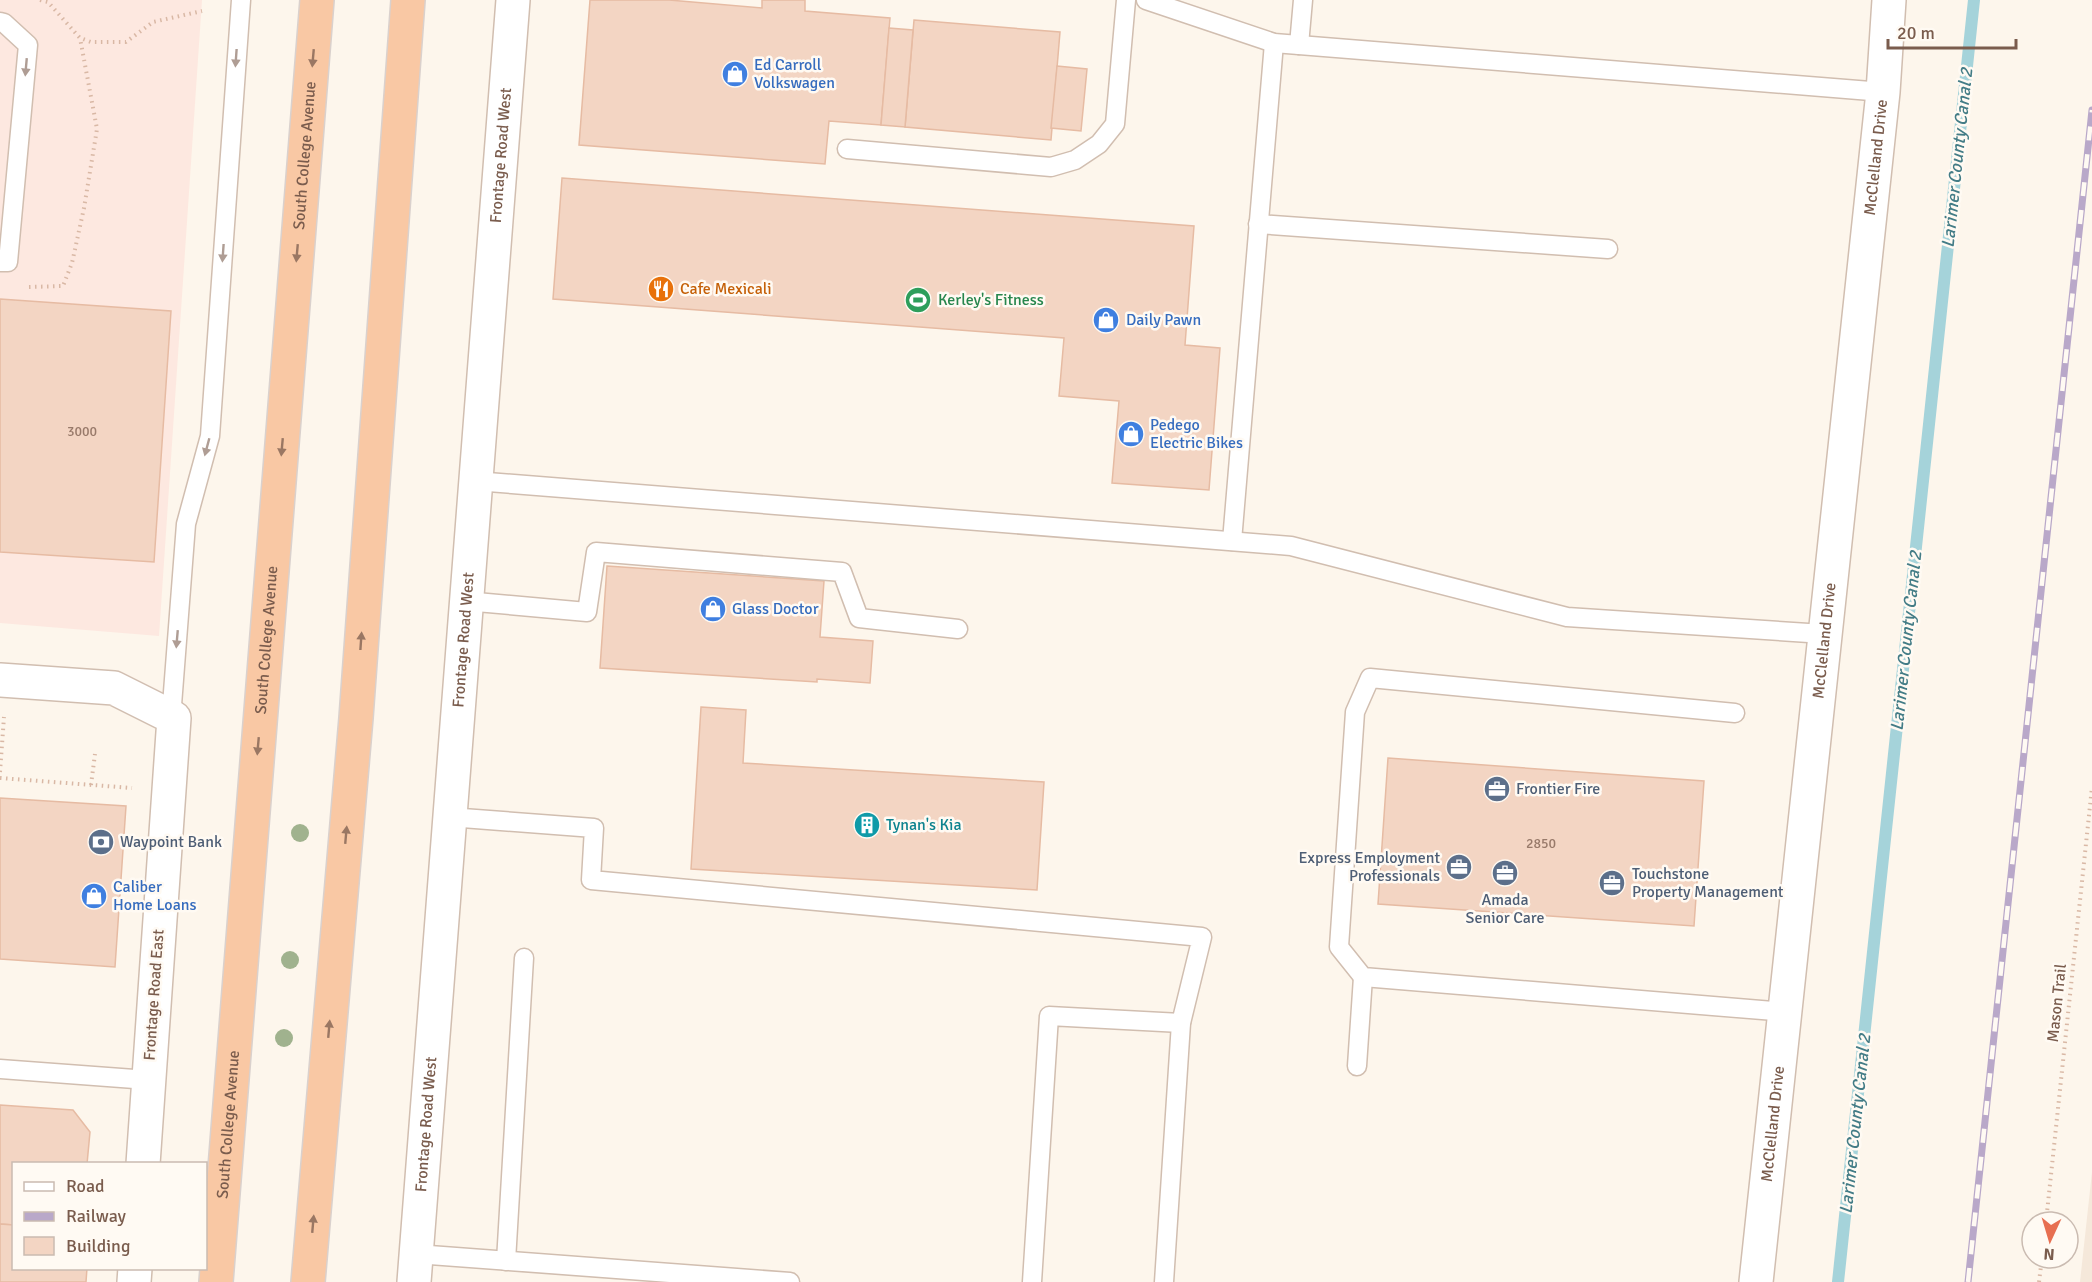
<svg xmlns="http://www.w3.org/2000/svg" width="2092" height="1282" font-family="Signika,sans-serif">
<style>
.residential{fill:#f5e8da}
.commercial{fill:#fde8e0}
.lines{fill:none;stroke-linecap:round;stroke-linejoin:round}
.stream{stroke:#a5d3da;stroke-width:12}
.building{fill:#f3d5c3;stroke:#e6bba3;stroke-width:1.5}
.service-casing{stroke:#d1beb0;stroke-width:21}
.minor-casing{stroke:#d1beb0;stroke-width:36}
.trunk-casing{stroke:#dad1cd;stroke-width:36}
.path{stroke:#d9b8a5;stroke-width:4;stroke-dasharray:1.5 4.5;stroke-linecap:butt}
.service{stroke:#fff;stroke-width:18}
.minor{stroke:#fff;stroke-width:33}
.trunk{stroke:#f9c8a4;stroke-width:33}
.rail-casing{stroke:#b9a8c9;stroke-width:7}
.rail{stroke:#fffaf3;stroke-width:4.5;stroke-dasharray:14;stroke-linecap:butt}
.tree{fill:#a0b28e}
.oneway{fill:#af9d94}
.oneway2{fill:#9a7763}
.labels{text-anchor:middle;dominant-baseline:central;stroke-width:5;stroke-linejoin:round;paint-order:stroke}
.number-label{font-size:14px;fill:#987a6a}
.shop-label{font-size:16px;fill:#366cbe;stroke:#fffaf3;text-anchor:start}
.street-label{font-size:16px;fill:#7a5c4d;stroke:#fffaf3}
.food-label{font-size:16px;fill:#c56008;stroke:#fffaf3;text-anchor:start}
.leisure-label{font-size:16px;fill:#27864d;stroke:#fffaf3;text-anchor:start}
.service-label{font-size:16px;fill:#4e5e75;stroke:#fffaf3;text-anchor:start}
.culture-label{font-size:16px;fill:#0d838f;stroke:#fffaf3;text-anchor:start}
.water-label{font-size:18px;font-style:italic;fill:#437c86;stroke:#fffaf3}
</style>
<rect width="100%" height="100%" fill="#fdf6ec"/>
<path class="residential" d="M2092,1172v110h-12z"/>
<path class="commercial" d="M0,0h202l-43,636 -159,-13z"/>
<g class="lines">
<path class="stream" d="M1838,1282l136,-1282"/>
</g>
<g class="building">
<path d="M590,0h79l93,8v-8h43v11l85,7 -9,107 -52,-4 -4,43 -246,-19z"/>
<path d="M914,20l146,12 -9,108 -146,-13z"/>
<path d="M889,28l24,2 -8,97 -24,-2z"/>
<path d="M1057,66l30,3 -6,62 -30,-3z"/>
<path d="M562,178l632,48 -9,119 35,3 -11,142 -97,-7 7,-82 -60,-5 5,-58 -511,-39z"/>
<path d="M0,299l171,12 -17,251 -154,-10z"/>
<path d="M607,566l217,15 -4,56 53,4 -3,42 -53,-4v3l-217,-14z"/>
<path d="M701,707l45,3 -3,53 301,19 -7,108 -346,-21z"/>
<path d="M1388,758l316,23 -10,145 -316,-22z"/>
<path d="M0,798l126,8 -11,161 -115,-8z"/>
<path d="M0,1105l73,5 17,22 -3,32h-73v61l-14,-1z"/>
<path d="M0,1224l14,1v43h73l-1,14h-86z"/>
</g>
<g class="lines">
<defs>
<g id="service">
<path d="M1146,0l128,43 609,49"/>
<path d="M0,22l4,1 24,22 -20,217h-8"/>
<path d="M1299,45l4,-45"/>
<path d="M847,149l204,18 24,-7 24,-16 16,-20 11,-124"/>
<path d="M1258,224l350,25"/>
<path d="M475,481l816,65 276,71 257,17"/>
<path d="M1232,541l42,-498"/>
<path d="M465,601l122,11 9,-60 246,20 17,46 99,11"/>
<path d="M1735,713l-365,-35 -15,34 -16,235 24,30 422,35"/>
<path d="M171,718l15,-194 24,-88 31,-436"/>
<path d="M449,817l145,11 -3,52 611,57 -21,86 -17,259"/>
<path d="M1357,1066l6,-89"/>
<path d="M0,1069l148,11"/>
<path d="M416,1254l374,28"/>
<path d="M506,1261l18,-303"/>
<path d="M1032,1282l17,-266 132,7"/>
</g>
<g id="minor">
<path d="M0,680l114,8 60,30 -31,446"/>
<path d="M134,1282l1,-14"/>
<path id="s1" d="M414,1282l99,-1282"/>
<path id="s2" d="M1756,1282l127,-1190 6,-92"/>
</g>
<g id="trunk">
<path id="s3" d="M216,1282l101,-1282"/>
<path d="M308,1282l48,-564 52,-718"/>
</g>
</defs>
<use href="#service" class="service-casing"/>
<use href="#minor" class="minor-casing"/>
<use href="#trunk" class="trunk-casing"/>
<g class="path">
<path d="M40,0l8,2 32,36 11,4h35l27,-20 49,-11"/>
<path d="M29,287l34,-1 9,-23 12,-55 13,-79 -17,-91"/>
<path d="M0,772l4,-55"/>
<path d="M0,778l132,10"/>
<path d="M91,785l4,-31"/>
<path d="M2046,1222l46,-435"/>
<path d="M2039,1282l3,-24"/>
</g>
<use href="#service" class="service"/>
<use href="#minor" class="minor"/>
<use href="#trunk" class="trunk"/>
<defs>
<path id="rail" d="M1968,1282l124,-1172"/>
</defs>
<use href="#rail" class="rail-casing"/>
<use href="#rail" class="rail"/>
</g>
<g class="tree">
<circle cx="300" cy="833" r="9"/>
<circle cx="290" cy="960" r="9"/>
<circle cx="284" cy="1038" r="9"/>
</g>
<defs><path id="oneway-solid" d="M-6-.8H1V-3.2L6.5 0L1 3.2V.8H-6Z" transform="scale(1.5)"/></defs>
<g class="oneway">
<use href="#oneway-solid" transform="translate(236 58) rotate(94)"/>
<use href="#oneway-solid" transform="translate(26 67) rotate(95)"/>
<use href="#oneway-solid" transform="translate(223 253) rotate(94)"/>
<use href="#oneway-solid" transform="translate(207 447) rotate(105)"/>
<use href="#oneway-solid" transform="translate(177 639) rotate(95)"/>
</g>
<g class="oneway2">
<use href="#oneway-solid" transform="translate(313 58) rotate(95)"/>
<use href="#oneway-solid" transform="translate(297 253) rotate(95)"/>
<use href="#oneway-solid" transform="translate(282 447) rotate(95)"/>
<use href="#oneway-solid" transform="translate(361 641) rotate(-86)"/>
<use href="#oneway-solid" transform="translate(258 746) rotate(95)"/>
<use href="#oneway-solid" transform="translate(346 835) rotate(-85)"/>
<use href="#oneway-solid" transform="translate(329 1029) rotate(-85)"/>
<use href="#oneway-solid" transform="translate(313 1224) rotate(-85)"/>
</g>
<defs>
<symbol id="shop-disc" viewBox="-11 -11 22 22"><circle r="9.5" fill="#3f7fe0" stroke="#fffaf3"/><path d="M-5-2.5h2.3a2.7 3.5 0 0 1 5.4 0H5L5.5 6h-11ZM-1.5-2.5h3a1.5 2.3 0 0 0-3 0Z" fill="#fff"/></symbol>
<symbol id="restaurant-disc" viewBox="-11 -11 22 22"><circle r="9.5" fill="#e8710a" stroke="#fffaf3"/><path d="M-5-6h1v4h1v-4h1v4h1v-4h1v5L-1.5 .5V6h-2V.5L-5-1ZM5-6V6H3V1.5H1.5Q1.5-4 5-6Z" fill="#fff"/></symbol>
<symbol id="stadium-disc" viewBox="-11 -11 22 22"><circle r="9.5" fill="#2e9e5b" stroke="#fffaf3"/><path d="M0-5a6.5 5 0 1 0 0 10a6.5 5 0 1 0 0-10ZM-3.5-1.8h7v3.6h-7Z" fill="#fff"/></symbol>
<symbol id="office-disc" viewBox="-11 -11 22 22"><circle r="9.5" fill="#5c6f8a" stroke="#fffaf3"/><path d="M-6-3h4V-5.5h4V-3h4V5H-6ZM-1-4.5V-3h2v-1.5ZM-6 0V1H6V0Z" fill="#fff"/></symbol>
<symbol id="building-disc" viewBox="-11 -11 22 22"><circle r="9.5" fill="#0f9aa8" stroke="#fffaf3"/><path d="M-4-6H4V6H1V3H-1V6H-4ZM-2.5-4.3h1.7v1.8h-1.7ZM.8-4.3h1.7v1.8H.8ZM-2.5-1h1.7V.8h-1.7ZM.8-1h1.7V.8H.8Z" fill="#fff"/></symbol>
<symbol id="bank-disc" viewBox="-11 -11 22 22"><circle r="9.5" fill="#5c6f8a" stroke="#fffaf3"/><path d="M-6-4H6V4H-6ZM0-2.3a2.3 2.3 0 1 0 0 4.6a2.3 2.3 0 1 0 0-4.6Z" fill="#fff"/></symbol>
</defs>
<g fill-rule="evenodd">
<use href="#shop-disc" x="720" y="59" width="30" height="30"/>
<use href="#restaurant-disc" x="646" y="274" width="30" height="30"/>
<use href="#stadium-disc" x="903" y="285" width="30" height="30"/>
<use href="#shop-disc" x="1091" y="305" width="30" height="30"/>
<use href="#shop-disc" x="1116" y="419" width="30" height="30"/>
<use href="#shop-disc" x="698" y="594" width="30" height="30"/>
<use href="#office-disc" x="1482" y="774" width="30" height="30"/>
<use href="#building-disc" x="852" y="810" width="30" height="30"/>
<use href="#bank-disc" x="86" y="827" width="30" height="30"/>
<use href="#office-disc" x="1444" y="852" width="30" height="30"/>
<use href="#office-disc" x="1490" y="858" width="30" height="30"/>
<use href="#office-disc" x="1597" y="868" width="30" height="30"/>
<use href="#shop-disc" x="79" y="881" width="30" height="30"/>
</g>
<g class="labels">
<g class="number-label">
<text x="82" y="431">3000</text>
<text x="1541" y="843">2850</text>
</g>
<g class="shop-label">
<text x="754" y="65">Ed Carroll<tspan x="754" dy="18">Volkswagen</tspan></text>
<text x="1126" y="320">Daily Pawn</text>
<text x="1150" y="425">Pedego<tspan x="1150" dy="18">Electric Bikes</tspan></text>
<text x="732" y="609">Glass Doctor</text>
<text x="113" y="887">Caliber<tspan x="113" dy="18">Home Loans</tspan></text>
</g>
<g class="street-label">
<text stroke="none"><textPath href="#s1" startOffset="1130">Frontage Road West</textPath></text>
<text stroke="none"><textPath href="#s3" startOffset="1130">South College Avenue</textPath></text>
<text stroke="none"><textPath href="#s2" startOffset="1131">McClelland Drive</textPath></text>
<text stroke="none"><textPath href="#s3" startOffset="644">South College Avenue</textPath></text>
<text stroke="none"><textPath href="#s1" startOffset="644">Frontage Road West</textPath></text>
<text stroke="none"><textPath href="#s2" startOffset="645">McClelland Drive</textPath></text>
<text transform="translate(154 995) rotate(-86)">Frontage Road East</text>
<text transform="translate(2057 1003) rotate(-84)">Mason Trail</text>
<text stroke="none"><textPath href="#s2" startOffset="159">McClelland Drive</textPath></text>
<text stroke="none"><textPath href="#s3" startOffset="158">South College Avenue</textPath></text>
<text stroke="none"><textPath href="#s1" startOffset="158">Frontage Road West</textPath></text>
</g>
<g class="food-label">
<text x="680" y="289">Cafe Mexicali</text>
</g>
<g class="leisure-label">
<text x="938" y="300">Kerley's Fitness</text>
</g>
<g class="service-label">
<text x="1516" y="789">Frontier Fire</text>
<text x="120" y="842">Waypoint Bank</text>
<text x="1440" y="858" text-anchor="end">Express Employment<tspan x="1440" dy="18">Professionals</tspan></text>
<text x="1632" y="874">Touchstone<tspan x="1632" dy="18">Property Management</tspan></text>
<text x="1505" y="900" text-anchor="middle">Amada<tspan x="1505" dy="18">Senior Care</tspan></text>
</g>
<g class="culture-label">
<text x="886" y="825">Tynan's Kia</text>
</g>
<g class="water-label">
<text transform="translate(1957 158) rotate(-84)">Larimer County Canal 2</text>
<text transform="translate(1906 641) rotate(-84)">Larimer County Canal 2</text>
<text transform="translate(1855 1124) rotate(-84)">Larimer County Canal 2</text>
</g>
</g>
<rect x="12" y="1162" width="195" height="108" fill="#fffaf3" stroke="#cabbb1" stroke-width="1.5"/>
<rect x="24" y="1182" width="30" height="9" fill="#ffffff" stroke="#cabbb1" stroke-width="1.5"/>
<text x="66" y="1192" font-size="18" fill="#7a5c4d">Road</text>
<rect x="24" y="1212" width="30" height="9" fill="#b9a8c9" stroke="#cabbb1" stroke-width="1.5"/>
<text x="66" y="1222" font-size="18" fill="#7a5c4d">Railway</text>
<rect x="24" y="1237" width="30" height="18" fill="#f3d5c3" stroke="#cabbb1" stroke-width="1.5"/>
<text x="66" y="1252" font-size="18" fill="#7a5c4d">Building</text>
<g transform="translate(2050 1240) rotate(184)"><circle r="28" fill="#fffaf3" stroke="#cabbb1" stroke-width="1.5"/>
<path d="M0-4.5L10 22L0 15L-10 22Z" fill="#e76f51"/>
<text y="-9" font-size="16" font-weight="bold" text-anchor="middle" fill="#7a5c4d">N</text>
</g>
<path d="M1888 39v9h128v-9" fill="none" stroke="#7a5c4d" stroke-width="3"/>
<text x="1897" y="39" font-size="18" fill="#7a5c4d" stroke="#fffaf3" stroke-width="4.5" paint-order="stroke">20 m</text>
</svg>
